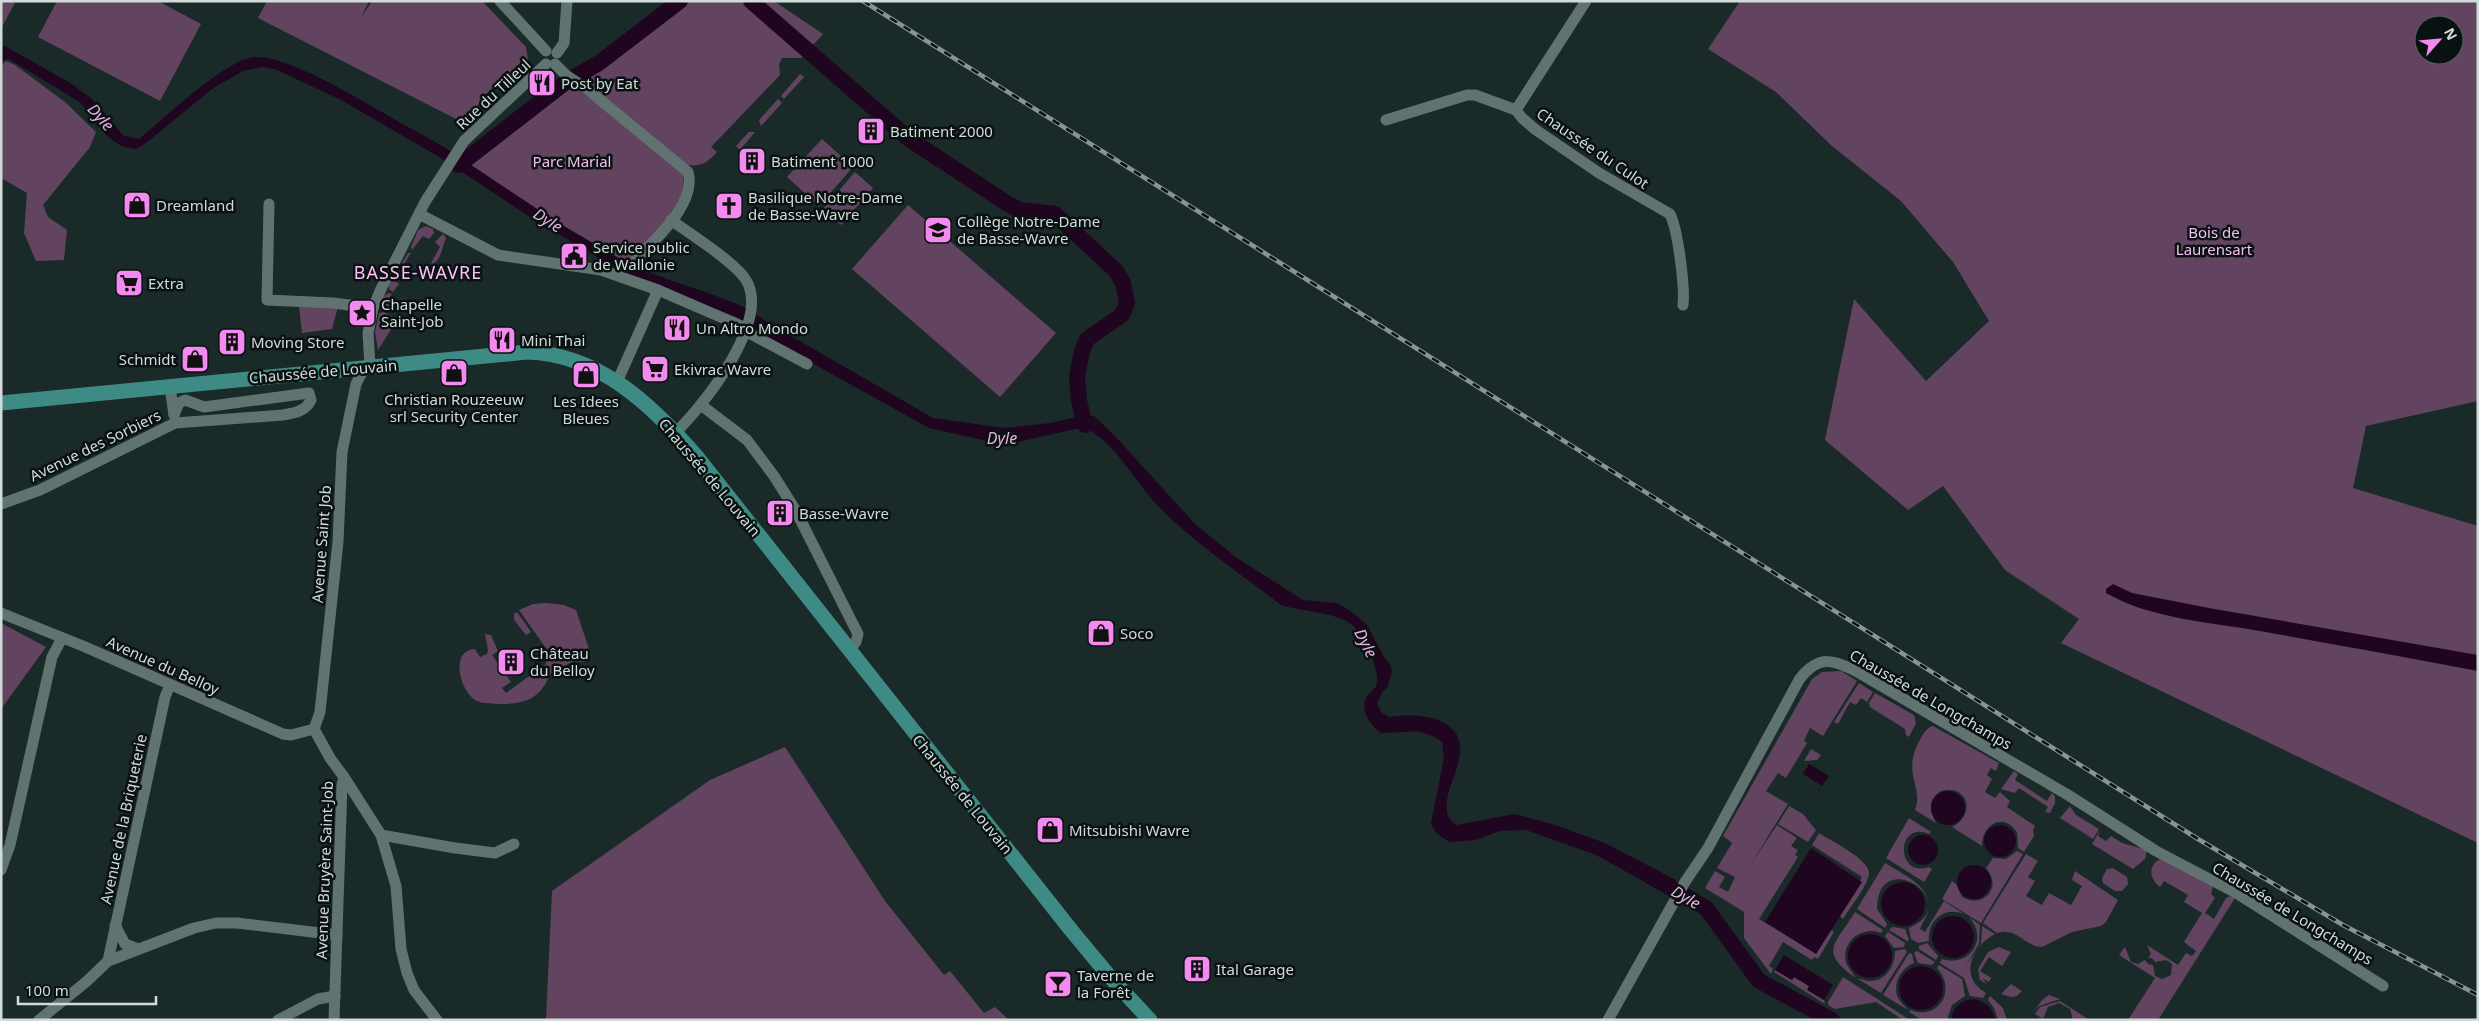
<svg xmlns="http://www.w3.org/2000/svg" width="2479" height="1021" font-family="'Noto Sans',sans-serif">
<style>
.green{fill:#624460;fill-rule:evenodd}
.water{fill:#200520}
.lines{fill:none;stroke-linecap:round;stroke-linejoin:round}
.river{stroke:#200520;stroke-width:16}
.minor{stroke:#617371;stroke-width:11}
.major{stroke:#3e8a85;stroke-width:15}
.rail-casing{stroke:#899594;stroke-width:4.5}
.rail{stroke:#0a1111;stroke-width:2.5;stroke-dasharray:8;stroke-linecap:butt}
.labels{text-anchor:middle;dominant-baseline:central;stroke-width:5;stroke-linejoin:round;paint-order:stroke}
.poi-label{font-size:15px;fill:#d1dbda;stroke:#0a1111;text-anchor:start}
.street-label{font-size:15px;fill:#d1dbda;stroke:#0a1111}
.park-label{font-size:15px;fill:#f6bef3;stroke:#0a1111}
.water-label{font-size:16px;font-style:italic;fill:#e8b0e5;stroke:#0a1111}
.quarter-label{font-size:18px;letter-spacing:1px;fill:#fdc1fa;stroke:#0a1111}
</style>
<rect width="100%" height="100%" fill="#1a2a29"/>
<g class="green">
<path d="M1,1h15l-14,26 -1,-1z"/>
<path d="M57,1h101l43,23 -41,77 -122,-64z"/>
<path d="M267,1h102l-8,17 11,-17h110l44,46 2,12 -17,17 -7,1 -23,22v3l-16,17 -5,2 -202,-103z"/>
<path d="M688,1h86l49,33 -22,24h-19l-3,7 1,10 -69,72 6,5c-9,10 -16,15 -29,13l-110,-86c41,-17 73,-53 110,-78z"/>
<path d="M1740,1h738v400l-112,25 -13,62 125,38v317l-417,-200 18,-24 -74,-49 -62,-84 -35,24 -83,-70 29,-141 72,82 63,-60 -36,-59 -52,-61 -69,-55 -56,-54 -68,-43zM2424,25h30v30h-30z"/>
<path d="M6,61l9,4 50,37 31,30 -6,15 -47,58 5,12 19,13 -3,30 -28,1 -12,-28 3,-40 -26,-15v-112z"/>
<path d="M800,74l4,3 -20,22 -3,-3z"/>
<path d="M571,84l112,83v32l-18,24 -37,40 -92,-53 -69,-47z"/>
<path d="M778,99l4,4 -21,23 -2,-6z"/>
<path d="M749,132h6l-15,18 -4,-4z"/>
<path d="M822,139l31,28 -34,39 -32,-29z"/>
<path d="M855,172l18,16 -32,37 -18,-16z"/>
<path d="M908,205l148,128 -56,64 -148,-128z"/>
<path d="M426,226l7,3 1,4 -5,6 -6,-3 -11,14 -1,-3 7,-17z"/>
<path d="M443,234l3,4c-4,9 -4,20 -13,26l-2,-1 9,-16 -5,-5z"/>
<path d="M408,253h3l-17,27 5,4 -6,8 -4,-3v-4z"/>
<path d="M388,293l4,1 -6,9 12,7 6,-8 -4,-5 7,5 -4,8 -7,2 -13,-9 1,-7z"/>
<path d="M299,306l39,1 -6,22 -30,4z"/>
<path d="M384,312l9,5 2,6 -17,27 -3,-18 4,-19z"/>
<path d="M546,603l18,2 12,5 13,39 1,10 -5,3h-13l-21,11c-11,24 -21,30 -47,31 -8,0 -20,0 -27,-3 -17,-8 -28,-51 -2,-52l5,8 7,-3 1,-4 -3,-16 6,1 7,16 -6,4 19,27 -9,6 4,5 40,-29 -1,-11 3,-2 -29,-41 14,-6z"/>
<path d="M517,612l14,20 -5,3 -12,-15v-6z"/>
<path d="M1,623l45,24 -45,62z"/>
<path d="M1841,671l16,10 -34,55 -13,-8 -6,13 3,2 -21,35 -8,-5 -12,18 22,13 -37,60 26,-39 20,13 -6,8 7,4 -3,5 3,2 -39,62 57,34 15,-23 3,2 -16,27 -4,-2 -2,3 -29,-18 -14,24 4,3 -2,5 -27,-36v-26l-39,-24 10,-17 10,6 -6,10 9,5 7,-15 -18,-9 15,-25 -9,-7 89,-157 10,-7z"/>
<path d="M1859,683l14,9 -6,10 -6,-4 -5,7 -6,-3 -12,22 -4,-2z"/>
<path d="M1875,693l39,22 2,8 -7,14 -3,-2 -1,-6 -35,-22 -1,-4z"/>
<path d="M1933,726l66,37 -3,8 -5,-3 -4,7 5,4 -7,13 10,6 5,-6 10,9 -3,6 28,19 -2,4 1,6 -10,16 -6,-4 -1,-16c-15,-21 -35,-6 -35,14l-30,-19c24,-12 17,-43 -11,-36 -14,8 -11,21 -5,32l-21,-13c9,-22 -14,-38 5,-70 3,-6 6,-12 13,-14z"/>
<path d="M785,747l100,154 59,74 6,-4 34,42 11,-6 14,13h-463l6,-129 158,-111z"/>
<path d="M1811,749l10,6 -4,5 -13,1z"/>
<path d="M2014,771l4,3 -3,6 32,21 5,-8 3,3v7l-5,10 -5,-1 3,-5 -29,-19 -4,5 -14,-4z"/>
<path d="M1789,806l14,8 13,16 -8,12 -30,-18z"/>
<path d="M2070,806l6,9 23,14 -6,10 -33,-21z"/>
<path d="M1909,818l22,14 -2,2c-34,-14 -33,45 0,33l3,2 -8,13 -38,-24z"/>
<path d="M2100,830l-2,6 8,5 5,-5 11,7 25,7 -2,9 -12,10 -41,-25z"/>
<path d="M1819,833c12,8 51,26 50,41 -1,11 -20,35 -26,45l-3,-3 22,-39 -50,-32z"/>
<path d="M2017,851l6,3 -42,69 -39,-24 10,-18 4,3 6,13c22,12 41,-10 24,-29l7,-10 13,1z"/>
<path d="M2026,854l12,7 -10,16 7,4 -9,15 16,9 7,-12 22,12 11,-19 -10,-6 3,-9 43,29 -12,22 -5,4 -29,6 -30,15c-18,-1 -25,-20 -45,-14l-14,-10z"/>
<path d="M2160,859l53,27 -2,8 4,4 -10,15 9,6 12,-21 4,-2 5,2 -77,122h-30l27,-42 -36,-23 6,-8 6,15 7,2 7,-4 3,4 5,1 2,11 7,3 9,-4 1,-11 -6,-4 -11,2 -3,-4h-4l3,-4 -4,-9 31,20 8,-12 6,3 4,-5 -12,-9 18,-29 -18,-11 4,-7 -24,-14 -4,6c-10,-8 -13,-21 0,-28z"/>
<path d="M1885,863c17,11 48,23 43,48 -1,6 -6,12 -8,18l5,3 19,-31 20,13c-20,-8 -37,7 -35,27l-11,2 -7,-4 -2,-11c58,-24 -31,-85 -32,-19l10,15 -2,4 -28,-19z"/>
<path d="M2113,868l14,9 1,7 -6,7h-7l-12,-8 -1,-5 5,-9z"/>
<path d="M1855,912l28,18 -2,3c-18,-8 -40,8 -35,29 2,6 7,11 10,16 -38,-27 -21,-33 -1,-66z"/>
<path d="M1969,917l11,8 -1,19 -14,23 16,-23 1,-18 13,8c-23,12 -37,43 -9,59l-3,5 -13,-2 -6,-18 -24,-15 2,-4c28,9 47,-21 27,-42z"/>
<path d="M1892,927l13,2 4,11 -2,1 -18,-11z"/>
<path d="M1888,932l17,11 -1,4 -10,1 -9,-12z"/>
<path d="M1927,943l11,13 -2,4 -17,-11v-3z"/>
<path d="M1999,947l12,5 -9,14 -13,-9 -9,14 11,7 -2,4 -7,-4 5,6 -7,-4 -2,-11 10,-17z"/>
<path d="M1905,949l2,3 -26,41 -23,-14c2,-1 6,2 10,2 18,1 27,-15 27,-30z"/>
<path d="M1917,951l18,11 -3,3 -14,-2 -4,-10z"/>
<path d="M1909,953l3,1 2,9c-13,5 -22,21 -16,35 3,5 8,9 10,12l-25,-15z"/>
<path d="M1939,965l23,14 3,17 -13,9 -5,15h-25l-13,-8 1,-2c29,11 47,-20 27,-42z"/>
<path d="M1775,970l17,10 2,-3 15,9 -1,4 16,10 1,4 -51,-32z"/>
<path d="M1843,977l67,43h-7l-27,-18 -41,7 -7,-4v-3z"/>
<path d="M2011,984l11,7 -5,5 -6,1 -10,-3z"/>
<path d="M2049,995l11,4 -21,7 -6,7 9,-13z"/>
<path d="M1990,996l13,12 4,12h-9l-4,-12 -6,-8z"/>
<path d="M2060,1001l28,18 -1,1h-14l-3,-11 -11,-6 -11,4 -5,12 -8,-5 5,-7z"/>
</g>
<g class="water">
<path d="M3,45l69,39 20,15 32,37 15,3c24,-19 86,-80 116,-82 31,-2 99,39 127,55 21,13 44,24 65,37 60,39 116,80 179,113 36,18 76,27 113,43 16,7 30,19 44,29l3,-1 147,85 72,10 46,-5 30,-7h13l20,19 81,89 42,34 66,42 34,3 15,9 15,13 18,34 5,5 2,8 -5,16 -5,4 -5,11 4,9 8,5c31,-5 80,0 70,43 -3,15 -14,34 -12,49 0,8 3,11 9,16l59,-11 40,11 50,18 71,37 -8,15 -72,-40 -70,-25 -27,1 -23,9 -27,2 -13,-9 -5,-10 13,-65 -2,-16c-21,-16 -37,-9 -61,-9 -11,-8 -21,-21 -15,-35 2,-5 8,-8 10,-12 6,-15 -13,-52 -25,-62 -16,-12 -49,-12 -70,-19 -41,-32 -86,-61 -122,-98 -26,-27 -41,-62 -75,-80l-79,18 -76,-17 -153,-85 -39,-26 -78,-29 -38,-17 -91,-54 -89,-59 -100,-58 -66,-31 -13,-2 -19,4 -31,18 -66,54 -10,6 -13,-2 -14,-9 -28,-35 -72,-44 -8,2z"/>
<path d="M2113,584l19,9 77,15 269,47v16c-73,-14 -145,-27 -218,-40 -50,-9 -109,-12 -154,-38v-4z"/>
<path d="M1809,764l20,12 -7,10 -19,-12z"/>
<circle cx="1948" cy="808" r="17"/>
<circle cx="2000" cy="841" r="16"/>
<circle cx="1923" cy="850" r="15"/>
<path d="M1811,848l51,34 -46,72 -51,-32z"/>
<circle cx="1974" cy="882" r="17"/>
<circle cx="1903" cy="904" r="22"/>
<circle cx="1953" cy="937" r="21"/>
<circle cx="1870" cy="956" r="22"/>
<path d="M1784,955l49,30 -9,15 -17,-10 2,-4 -15,-9 -2,3 -17,-10z"/>
<circle cx="1921" cy="988" r="22"/>
<path d="M1974,999c12,3 19,9 21,21h-44c2,-14 11,-20 23,-21z"/>
</g>
<g class="lines">
<g class="river">
<path d="M751,1l158,138 99,65 12,6 35,4 61,57 7,12 4,20 -5,12 -35,24 -5,12 -5,26 2,24 6,24"/>
<path d="M459,165l107,-83 33,-19 81,-62"/>
<path d="M1652,877l54,31 53,73 73,39"/>
</g>
<g class="minor">
<path d="M500,1l46,50"/>
<path d="M557,53l7,-10 3,-42"/>
<path d="M555,64l11,11 21,14 101,83c9,32 -33,67 -53,89"/>
<path d="M1516,110l70,-109"/>
<path d="M1386,120l81,-25h8l41,15 6,8 14,12 63,43 71,41c8,16 15,73 13,91"/>
<path d="M269,204l-2,96 66,3 40,5"/>
<path d="M419,214l79,41 103,15 57,20 88,38"/>
<path d="M671,220c18,13 65,43 75,60 25,41 -42,125 -70,152"/>
<path d="M745,331l62,33"/>
<path d="M617,382l41,-92"/>
<path d="M170,387l4,28"/>
<path d="M701,405l46,35 27,36 22,35 62,123 -2,8 -7,8"/>
<path d="M1,504l39,-14 135,-67 108,-8c12,-2 23,-4 28,-15l-2,-7 -105,14 -19,-7 -6,3 -5,12"/>
<path d="M1,613l82,33 200,88 8,1 23,-6"/>
<path d="M314,729l6,-17 18,-170 4,-90 14,-68 5,-10 9,-8 -2,-33 5,-25 8,-19 44,-87 39,-61 82,-77"/>
<path d="M314,729l16,29 14,19 -2,8 -8,235"/>
<path d="M344,777l37,58 15,51 5,63 6,24 7,17 23,30"/>
<path d="M381,835l74,13 40,5 19,-9"/>
<path d="M1,870l9,-25 42,-188 10,-19"/>
<path d="M115,925l10,19 13,5"/>
<path d="M108,961l57,-264 5,-12"/>
<path d="M39,1020l47,-38 22,-21 86,-33 22,-5h21l100,12"/>
<path d="M278,1020l40,-21 17,-3"/>
<path d="M1608,1020l77,-138 23,-34 91,-168c20,-27 36,-20 62,-6l207,121 88,56 82,43 145,92"/>
</g>
<path class="major" d="M1,403l526,-51c72,2 125,53 170,105l374,473 39,47 40,43"/>
<defs>
<path id="rail" d="M863,1l1335,838 145,86 135,70"/>
</defs>
<use href="#rail" class="rail-casing"/>
<use href="#rail" class="rail"/>
</g>
<defs>
<symbol id="restaurant-square" viewBox="-11 -11 22 22"><rect x="-9" y="-9" width="18" height="18" rx="4" fill="#f489f0" stroke="#0a1111"/><path d="M-5-6h1v4h1v-4h1v4h1v-4h1v5L-1.5 .5V6h-2V.5L-5-1ZM5-6V6H3V1.5H1.5Q1.5-4 5-6Z" fill="#111"/></symbol>
<symbol id="building-square" viewBox="-11 -11 22 22"><rect x="-9" y="-9" width="18" height="18" rx="4" fill="#f489f0" stroke="#0a1111"/><path d="M-4-6H4V6H1V3H-1V6H-4ZM-2.5-4.3h1.7v1.8h-1.7ZM.8-4.3h1.7v1.8H.8ZM-2.5-1h1.7V.8h-1.7ZM.8-1h1.7V.8H.8Z" fill="#111"/></symbol>
<symbol id="shop-square" viewBox="-11 -11 22 22"><rect x="-9" y="-9" width="18" height="18" rx="4" fill="#f489f0" stroke="#0a1111"/><path d="M-5-2.5h2.3a2.7 3.5 0 0 1 5.4 0H5L5.5 6h-11ZM-1.5-2.5h3a1.5 2.3 0 0 0-3 0Z" fill="#111"/></symbol>
<symbol id="church-square" viewBox="-11 -11 22 22"><rect x="-9" y="-9" width="18" height="18" rx="4" fill="#f489f0" stroke="#0a1111"/><path d="M-1.2-6h2.4v3.5h3.3v2.4h-3.3V6h-2.4V-.1h-3.3v-2.4h3.3Z" fill="#111"/></symbol>
<symbol id="school-square" viewBox="-11 -11 22 22"><rect x="-9" y="-9" width="18" height="18" rx="4" fill="#f489f0" stroke="#0a1111"/><path d="M0-5L7-2L0 1L-7-2ZM-4 1L0 2.5L4 1V4Q0 6-4 4Z" fill="#111"/></symbol>
<symbol id="civic-square" viewBox="-11 -11 22 22"><rect x="-9" y="-9" width="18" height="18" rx="4" fill="#f489f0" stroke="#0a1111"/><path d="M-.6-6.5H3V-4.5H.6V-3L4-1V1h2V6H-6V1h2V-1L-.6-3ZM-1.2 2.5V6h2.4V2.5Z" fill="#111"/></symbol>
<symbol id="supermarket-square" viewBox="-11 -11 22 22"><rect x="-9" y="-9" width="18" height="18" rx="4" fill="#f489f0" stroke="#0a1111"/><path d="M-6-5.5h2.5l.6 2H6L4.5 2H-2.5L-4.4-4H-6ZM-1.5 3.2a1.3 1.3 0 1 0 .1 0ZM3 3.2a1.3 1.3 0 1 0 .1 0Z" fill="#111"/></symbol>
<symbol id="sight-square" viewBox="-11 -11 22 22"><rect x="-9" y="-9" width="18" height="18" rx="4" fill="#f489f0" stroke="#0a1111"/><path d="M0-6L1.8-2.2L6-1.7L2.9 1.2L3.7 5.4L0 3.3L-3.7 5.4L-2.9 1.2L-6-1.7L-1.8-2.2Z" fill="#111"/></symbol>
<symbol id="bar-square" viewBox="-11 -11 22 22"><rect x="-9" y="-9" width="18" height="18" rx="4" fill="#f489f0" stroke="#0a1111"/><path d="M-6-5H6L.8 .8V4.5H3.5V6h-7V4.5H-.8V.8Z" fill="#111"/></symbol>
</defs>
<g fill-rule="evenodd">
<use href="#restaurant-square" x="526" y="67" width="32" height="32"/>
<use href="#building-square" x="855" y="115" width="32" height="32"/>
<use href="#building-square" x="736" y="145" width="32" height="32"/>
<use href="#shop-square" x="121" y="189" width="32" height="32"/>
<use href="#church-square" x="713" y="190" width="32" height="32"/>
<use href="#school-square" x="922" y="214" width="32" height="32"/>
<use href="#civic-square" x="558" y="240" width="32" height="32"/>
<use href="#supermarket-square" x="113" y="267" width="32" height="32"/>
<use href="#sight-square" x="346" y="297" width="32" height="32"/>
<use href="#restaurant-square" x="661" y="312" width="32" height="32"/>
<use href="#restaurant-square" x="486" y="324" width="32" height="32"/>
<use href="#building-square" x="216" y="326" width="32" height="32"/>
<use href="#shop-square" x="179" y="343" width="32" height="32"/>
<use href="#supermarket-square" x="639" y="353" width="32" height="32"/>
<use href="#shop-square" x="438" y="357" width="32" height="32"/>
<use href="#shop-square" x="570" y="359" width="32" height="32"/>
<use href="#building-square" x="764" y="497" width="32" height="32"/>
<use href="#shop-square" x="1085" y="617" width="32" height="32"/>
<use href="#building-square" x="495" y="646" width="32" height="32"/>
<use href="#shop-square" x="1034" y="814" width="32" height="32"/>
<use href="#building-square" x="1181" y="953" width="32" height="32"/>
<use href="#bar-square" x="1042" y="968" width="32" height="32"/>
</g>
<g class="labels">
<g class="poi-label">
<text x="561" y="83">Post by Eat</text>
<text x="890" y="131">Batiment 2000</text>
<text x="771" y="161">Batiment 1000</text>
<text x="748" y="197">Basilique Notre-Dame<tspan x="748" dy="17">de Basse-Wavre</tspan></text>
<text x="156" y="205">Dreamland</text>
<text x="957" y="221">Collège Notre-Dame<tspan x="957" dy="17">de Basse-Wavre</tspan></text>
<text x="593" y="247">Service public<tspan x="593" dy="17">de Wallonie</tspan></text>
<text x="148" y="283">Extra</text>
<text x="381" y="304">Chapelle<tspan x="381" dy="17">Saint-Job</tspan></text>
<text x="696" y="328">Un Altro Mondo</text>
<text x="521" y="340">Mini Thai</text>
<text x="251" y="342">Moving Store</text>
<text x="176" y="359" text-anchor="end">Schmidt</text>
<text x="674" y="369">Ekivrac Wavre</text>
<text x="454" y="399" text-anchor="middle">Christian Rouzeeuw<tspan x="454" dy="17">srl Security Center</tspan></text>
<text x="586" y="401" text-anchor="middle">Les Idees<tspan x="586" dy="17">Bleues</tspan></text>
<text x="799" y="513">Basse-Wavre</text>
<text x="1120" y="633">Soco</text>
<text x="530" y="653">Château<tspan x="530" dy="17">du Belloy</tspan></text>
<text x="1069" y="830">Mitsubishi Wavre</text>
<text x="1216" y="969">Ital Garage</text>
<text x="1077" y="975">Taverne de<tspan x="1077" dy="17">la Forêt</tspan></text>
</g>
<g class="street-label">
<text transform="translate(493 94) rotate(-43)">Rue du Tilleul</text>
<text transform="translate(1593 148) rotate(34)">Chaussée du Culot</text>
<text transform="translate(323 371) rotate(-5)">Chaussée de Louvain</text>
<text transform="translate(95 445) rotate(-26)">Avenue des Sorbiers</text>
<text transform="translate(710 477) rotate(50)">Chaussée de Louvain</text>
<text transform="translate(321 544) rotate(-86)">Avenue Saint Job</text>
<text transform="translate(163 665) rotate(24)">Avenue du Belloy</text>
<text transform="translate(1931 699) rotate(30)">Chaussée de Longchamps</text>
<text transform="translate(963 794) rotate(51)">Chaussée de Louvain</text>
<text transform="translate(123 819) rotate(-78)">Avenue de la Briqueterie</text>
<text transform="translate(324 870) rotate(-88)">Avenue Bruyère Saint-Job</text>
<text transform="translate(2293 913) rotate(31)">Chaussée de Longchamps</text>
</g>
<g class="park-label">
<text x="572" y="161">Parc Marial</text>
<text x="2214" y="232">Bois de<tspan x="2214" dy="17">Laurensart</tspan></text>
</g>
<g class="water-label">
<text transform="translate(101 117) rotate(48)">Dyle</text>
<text transform="translate(548 220) rotate(32)">Dyle</text>
<text x="1002" y="438">Dyle</text>
<text transform="translate(1366 643) rotate(63)">Dyle</text>
<text transform="translate(1686 897) rotate(30)">Dyle</text>
</g>
<g class="quarter-label">
<text x="418" y="272">BASSE-WAVRE</text>
</g>
</g>
<rect width="2479" height="1021" fill="none" stroke="#d1dbda" stroke-width="5"/>
<g transform="translate(2439 40) rotate(63)"><circle r="24" fill="#0a1111" stroke="#5a6261"/>
<path d="M0-4L9 19L0 12L-9 19Z" fill="#f489f0"/>
<text y="-8" font-size="14" font-weight="bold" text-anchor="middle" fill="#d1dbda">N</text>
</g>
<path d="M18 996v8h138v-8" fill="none" stroke="#d1dbda" stroke-width="2.5"/>
<text x="25" y="996" font-size="15" fill="#d1dbda" stroke="#0a1111" stroke-width="4" paint-order="stroke">100 m</text>
</svg>
